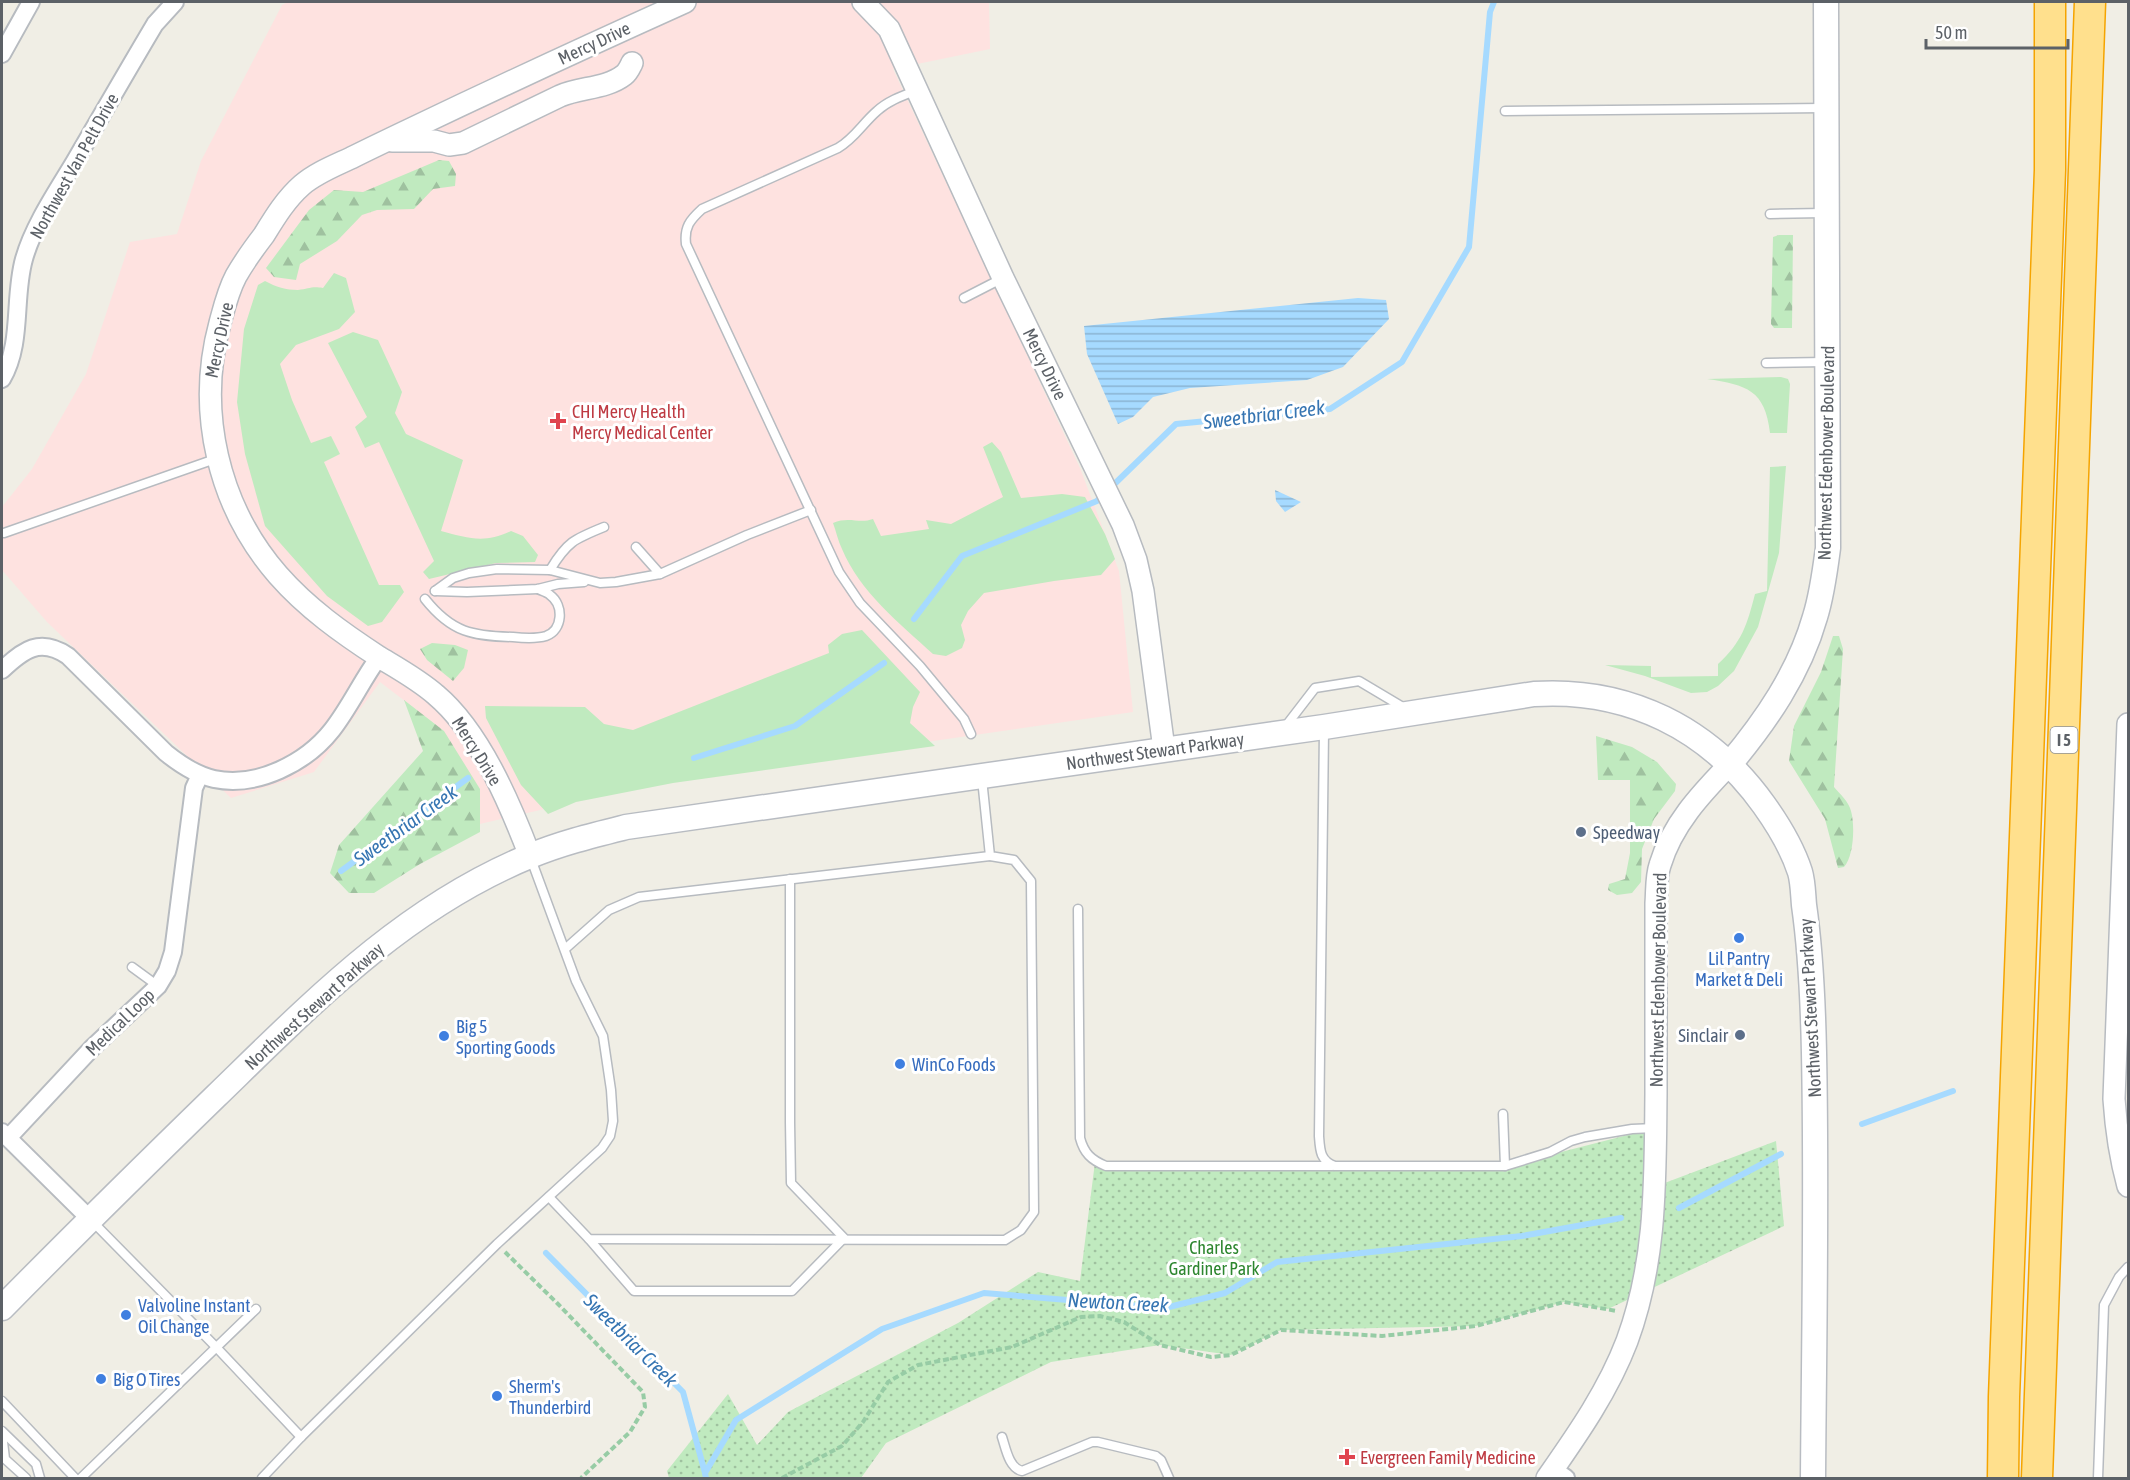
<svg xmlns="http://www.w3.org/2000/svg" width="2130" height="1480" font-family="'Asap Condensed',sans-serif">
<style>
.medical{fill:#fee2e0}
.grass{fill:#c0eabf}
.forest{fill:url(#forest-firs)}
.park{fill:url(#park-dots)}
.water{fill:url(#water-rules)}
.lines{fill:none;stroke-linecap:round;stroke-linejoin:round}
.stream{stroke:#a6daff;stroke-width:6}
.service-casing{stroke:#b7bbc0;stroke-width:11}
.minor-casing{stroke:#b7bbc0;stroke-width:20}
.tertiary-casing{stroke:#b7bbc0;stroke-width:24}
.secondary-casing{stroke:#b8bcc2;stroke-width:27}
.motorway-casing{stroke:#f5a400;stroke-width:33}
.path{stroke:#97cca5;stroke-width:4;stroke-dasharray:6 3;stroke-linecap:butt}
.service{stroke:#fff;stroke-width:8}
.minor{stroke:#fff;stroke-width:16}
.tertiary{stroke:#fff;stroke-width:21}
.secondary{stroke:#fff;stroke-width:24}
.motorway{stroke:#ffe08d;stroke-width:30}
.health-dot{fill:#e0444e;stroke:#fff;stroke-width:2}
.service-dot{fill:#5c6f8a;stroke:#fff;stroke-width:2}
.shop-dot{fill:#3f7fe0;stroke:#fff;stroke-width:2}
.labels{text-anchor:middle;dominant-baseline:central;stroke-width:6;stroke-linejoin:round;paint-order:stroke}
.shield{fill:#fff;stroke:#8d9095;stroke-width:1.5}
.shield-label{font-size:16px;font-weight:bold;fill:#5c6167}
.street-label{font-size:18px;fill:#5c6167;stroke:#fff}
.health-label{font-size:18px;fill:#be3a42;stroke:#fff;text-anchor:start}
.service-label{font-size:18px;fill:#4e5e75;stroke:#fff;text-anchor:start}
.shop-label{font-size:18px;fill:#366cbe;stroke:#fff;text-anchor:start}
.park-label{font-size:18px;fill:#2d862f;stroke:#fff}
.water-label{font-size:20px;font-style:italic;fill:#3675b2;stroke:#fff}
</style>
<defs>
<pattern id="forest-firs" width="22" height="20" patternUnits="userSpaceOnUse" patternTransform="scale(1.5)"><rect width="22" height="20" fill="#c0eabf"/><path d="M5 1l3.5 6h-7zM16 11l3.5 6h-7z" fill="#9fc19f"/></pattern>
<pattern id="park-dots" width="8" height="8" patternUnits="userSpaceOnUse" patternTransform="scale(1.5)"><rect width="8" height="8" fill="#c0eabf"/><path d="M2 2h.1M6 6h.1" fill="none" stroke="#9fc19f" stroke-width="1.8" stroke-linecap="round"/></pattern>
<pattern id="water-rules" width="6" height="5" patternUnits="userSpaceOnUse" patternTransform="scale(1.5)"><rect width="6" height="5" fill="#a6daff"/><path d="M0 2.5h6" fill="none" stroke="#8ab4d2"/></pattern>
</defs>
<rect width="100%" height="100%" fill="#f0eee5"/>
<path class="medical" d="M288,2h701l1,47 -97,20 187,399 39,103 14,141 -456,66 -206,48 -27,-95 -64,-49 -66,90 -83,26 -184,-176 -45,-52v-63l30,-38 54,-95 44,-132 47,-8 24,-73 81,-156z"/>
<g class="grass">
<path d="M334,273l12,5 9,34 -16,17 -43,16 -16,19 12,36 19,43 20,-7 9,18 -16,8 55,123h21l4,7 -22,30 -14,4 -41,-30 -62,-70 -20,-72 -8,-52 7,-73 14,-44 7,-4c11,6 21,9 33,9 11,-1 13,-4 25,-2z"/>
<path d="M353,332l25,8 24,52 -7,21 11,21 57,26 -22,71c27,7 43,13 70,0l12,5 15,19 -3,7 -39,1 -67,16 -6,-7 11,-11 -55,-119 -14,6 -10,-21 12,-10 -39,-74z"/>
<path d="M1781,377l7,2 2,5 -3,49h-17c-5,-43 -23,-48 -63,-54z"/>
<path d="M992,442l9,10 20,46 41,-4 23,3 20,37 10,25 -14,16 -47,6 -70,12 -16,18 -7,14 4,15 -3,8 -16,8 -13,-2c-34,-31 -73,-62 -91,-105 -4,-8 -6,-18 -9,-26 16,-7 26,1 40,-4l8,17 48,-7 -3,-9 25,4 52,-27 -20,-50z"/>
<path d="M1786,466l-7,87 -21,74 -24,44 -16,15 -11,6 -16,1 -46,-17 -40,-11 46,1v11l67,-1v-12c24,-22 29,-39 37,-70l12,-3 3,-124z"/>
<path d="M862,630l58,62 -7,15 -3,16 25,23 -262,37 -97,19 -28,12 -27,-29 -35,-67 -1,-12 100,1 19,17 29,6 196,-77 -1,-8 14,-11z"/>
</g>
<g class="forest">
<path d="M439,160l10,1 7,13 -1,12 -22,3 -19,20 -37,1 -15,5 -25,26 -37,23 -4,16 -22,-3 -8,-9 43,-58 25,-20 29,2z"/>
<path d="M1779,235h14l-1,93h-18l-3,-4 2,-87z"/>
<path d="M1833,636h6l4,13 -9,138c6,7 15,15 17,24 4,14 3,45 -7,56l-6,1 -13,-49 -36,-58 5,-35 27,-54z"/>
<path d="M432,643l23,2 13,5 -4,18 -11,13 -26,-21 -7,-11z"/>
<path d="M404,700l40,31 36,58v43l-60,32 -46,29h-25l-19,-20 9,-28 84,-94z"/>
<path d="M1596,736l36,11 25,15 19,22 -1,7 -21,28 -12,30 -1,33 -9,11 -15,2 -9,-5 1,-6 16,-5 5,-26v-73h-32z"/>
</g>
<path class="park" d="M1655,1128l-1,59 122,-46 8,85 -176,83 -44,-7 -88,24 -195,4 -50,25 -71,-10 -109,17 -165,81 -25,35h-192l-2,-7 61,-77 29,51 31,-33 170,-89 80,-51 42,9 15,-119 423,1z"/>
<g class="water">
<path d="M1358,298l28,2 3,19 -46,48 -36,13 -117,8 -37,9 -20,20 -15,7 -31,-70 -3,-28z"/>
<path d="M1275,490l26,12 -16,10 -9,-11z"/>
</g>
<g class="lines">
<g class="stream">
<path d="M914,619l48,-63 135,-55 79,-77 154,-15 72,-47 67,-115 21,-235 4,-10"/>
<path d="M694,758l101,-32 89,-63"/>
<path d="M341,871l127,-93"/>
<path d="M1862,1124l91,-33"/>
<path d="M1679,1208l102,-54"/>
<path d="M546,1253l137,139 22,81"/>
<path d="M706,1478l-1,-5 31,-53 146,-91 102,-36 181,15 60,-15 52,-31 245,-26 99,-18"/>
</g>
<defs>
<g id="service">
<path d="M915,91c-13,5 -27,10 -38,20 -15,13 -22,27 -39,37l-136,61c-12,11 -18,18 -16,35l153,328 21,31 60,63 44,53 7,15"/>
<path d="M1505,111l318,-3"/>
<path d="M1770,214l54,-1"/>
<path d="M964,298l39,-20"/>
<path d="M1766,363l59,-1"/>
<path d="M4,533l214,-75"/>
<path d="M636,547l24,27"/>
<path d="M550,570c17,-28 24,-31 54,-43"/>
<path d="M435,591l18,-13 16,-5 28,-4 53,1 50,13 16,-1 44,-8 87,-39 64,-25"/>
<path d="M435,591l32,1 71,-3 20,-5 26,-2"/>
<path d="M425,599c27,34 48,37 88,38 10,1 23,2 33,-1 17,-6 18,-31 4,-41 -3,-3 -8,-4 -12,-6"/>
<path d="M1285,727l30,-39 44,-7 47,28"/>
<path d="M1324,730l-5,406c1,14 1,25 16,30h170l45,-14 21,-11 14,-4 47,-8 23,-1"/>
<path d="M1078,909l2,229c4,15 11,22 26,28h226"/>
<path d="M565,949l44,-39 30,-13 351,-41"/>
<path d="M132,967l26,19"/>
<path d="M1503,1114l2,52"/>
<path d="M549,1197l40,42 416,1 16,-10 13,-18 -3,-331 -17,-21 -24,-4 -8,-77"/>
<path d="M91,1220l125,127 85,90"/>
<path d="M589,1239l45,52h158l52,-53 -53,-55 -1,-61v-243"/>
<path d="M2,1401l73,77"/>
<path d="M2,1431l34,33 4,14"/>
<path d="M2,1433l3,26 21,19"/>
<path d="M1002,1437c4,12 7,31 20,34l70,-29h6l58,14 5,4 8,18"/>
<path d="M81,1478l175,-169"/>
<path d="M262,1478l39,-41 196,-193 105,-96 8,-12 3,-15 -2,-31 -8,-54 -27,-55 -45,-122"/>
<path d="M2098,1478l6,-173 15,-28 9,-10"/>
</g>
<g id="minor">
<path d="M2,54l29,-52"/>
<path d="M2,379c21,-36 11,-81 22,-120 9,-32 31,-65 48,-93 28,-48 55,-95 83,-142l20,-22"/>
<path d="M2,670c21,-20 38,-33 66,-14l98,97c15,12 30,22 48,26 43,9 92,-16 118,-49 18,-23 30,-50 47,-73"/>
<path d="M2,1132l88,87"/>
<path d="M8,1138l84,-90 66,-62 9,-15 6,-19 21,-164 6,-13"/>
<path d="M1553,1469l13,9"/>
</g>
<g id="tertiary">
<path d="M863,2l26,27 114,249 120,247 13,35 7,31 21,158"/>
<path d="M392,141h42l15,4 14,-2 97,-47c20,-9 46,-7 64,-21 4,-3 6,-8 8,-12"/>
<path d="M2128,724l-14,375c2,30 6,58 14,87"/>
<path d="M530,856c-20,-52 -50,-124 -94,-161 -17,-15 -37,-26 -57,-38 -37,-24 -72,-49 -101,-82 -60,-69 -82,-164 -58,-252 4,-15 8,-32 16,-47 8,-14 18,-28 28,-41 11,-18 22,-36 38,-50 14,-12 32,-19 49,-27 20,-10 41,-20 62,-30 90,-43 181,-85 272,-126"/>
<path d="M1547,1478c30,-43 61,-87 80,-137 30,-81 28,-162 29,-247 0,-63 0,-127 0,-191 1,-12 0,-26 4,-38 12,-40 40,-70 69,-100"/>
</g>
<g id="secondary">
<path d="M1729,765c37,-44 70,-92 86,-148 7,-22 10,-46 13,-69l-2,-546"/>
<path d="M2,1308c70,-71 141,-141 213,-211 96,-93 188,-189 315,-241 31,-13 64,-21 96,-29l698,-100 210,-33c94,-6 175,34 230,111 15,21 28,42 36,67 3,10 3,22 4,33 7,49 9,98 10,148 3,142 0,284 -1,425"/>
</g>
<g id="motorway">
<path d="M2003,1478l1,-81 46,-1227v-168"/>
<path d="M2037,1478l53,-1476"/>
</g>
</defs>
<use href="#service" class="service-casing"/>
<use href="#minor" class="minor-casing"/>
<use href="#tertiary" class="tertiary-casing"/>
<use href="#secondary" class="secondary-casing"/>
<use href="#motorway" class="motorway-casing"/>
<g class="path">
<path d="M505,1252l52,51 86,89 2,15 -15,25 -49,46"/>
<path d="M782,1478l60,-32 21,-24 25,-40 30,-17 94,-18 69,-30 19,-1 24,6 36,23 51,12 20,-2 50,-25 101,6 94,-10 88,-24 53,9"/>
</g>
<use href="#service" class="service"/>
<use href="#minor" class="minor"/>
<use href="#tertiary" class="tertiary"/>
<use href="#secondary" class="secondary"/>
<use href="#motorway" class="motorway"/>
</g>
<g class="health-dot">
<path d="M555 412h6v6h6v6h-6v6h-6v-6h-6v-6h6z"/>
<path d="M1344 1448h6v6h6v6h-6v6h-6v-6h-6v-6h6z"/>
</g>
<g class="service-dot">
<circle cx="1581" cy="832" r="6"/>
<circle cx="1740" cy="1035" r="6"/>
</g>
<g class="shop-dot">
<circle cx="1739" cy="938" r="6"/>
<circle cx="444" cy="1036" r="6"/>
<circle cx="900" cy="1064" r="6"/>
<circle cx="126" cy="1315" r="6"/>
<circle cx="101" cy="1379" r="6"/>
<circle cx="497" cy="1396" r="6"/>
</g>
<g class="labels">
<rect class="shield" x="2050.5" y="727" width="27" height="26" rx="4.5"/>
<g class="shield-label">
<text x="2064" y="740">I 5</text>
</g>
<g class="street-label">
<text transform="translate(594 43) rotate(-25)">Mercy Drive</text>
<text transform="translate(74 166) rotate(-61)">Northwest Van Pelt Drive</text>
<text transform="translate(219 340) rotate(-78)">Mercy Drive</text>
<text transform="translate(1045 364) rotate(64)">Mercy Drive</text>
<text transform="translate(1826 453) rotate(-89)">Northwest Edenbower Boulevard</text>
<text transform="translate(477 751) rotate(58)">Mercy Drive</text>
<text transform="translate(1155 751) rotate(-8)">Northwest Stewart Parkway</text>
<text transform="translate(1658 980) rotate(-89)">Northwest Edenbower Boulevard</text>
<text transform="translate(314 1006) rotate(-42)">Northwest Stewart Parkway</text>
<text transform="translate(1810 1008) rotate(-93)">Northwest Stewart Parkway</text>
<text transform="translate(120 1022) rotate(-44)">Medical Loop</text>
</g>
<g class="health-label">
<text x="572" y="411">CHI Mercy Health<tspan x="572" dy="21">Mercy Medical Center</tspan></text>
<text x="1360" y="1457">Evergreen Family Medicine</text>
</g>
<g class="service-label">
<text x="1593" y="832">Speedway</text>
<text x="1728" y="1035" text-anchor="end">Sinclair</text>
</g>
<g class="shop-label">
<text x="1739" y="958" text-anchor="middle">Lil Pantry<tspan x="1739" dy="21">Market &amp; Deli</tspan></text>
<text x="456" y="1026">Big 5<tspan x="456" dy="21">Sporting Goods</tspan></text>
<text x="912" y="1064">WinCo Foods</text>
<text x="138" y="1305">Valvoline Instant<tspan x="138" dy="21">Oil Change</tspan></text>
<text x="113" y="1379">Big O Tires</text>
<text x="509" y="1386">Sherm's<tspan x="509" dy="21">Thunderbird</tspan></text>
</g>
<g class="park-label">
<text x="1214" y="1247">Charles<tspan x="1214" dy="21">Gardiner Park</tspan></text>
</g>
<g class="water-label">
<text transform="translate(1264 414) rotate(-7)">Sweetbriar Creek</text>
<text transform="translate(405 825) rotate(-36)">Sweetbriar Creek</text>
<text transform="translate(1118 1302) rotate(3)">Newton Creek</text>
<text transform="translate(631 1340) rotate(45)">Sweetbriar Creek</text>
</g>
</g>
<rect width="2130" height="1480" fill="none" stroke="#5c6167" stroke-width="6"/>
<path d="M1926 39v9h142v-9" fill="none" stroke="#5c6167" stroke-width="3"/>
<text x="1935" y="39" font-size="18" fill="#5c6167" stroke="#ffffff" stroke-width="4.5" paint-order="stroke">50 m</text>
</svg>
